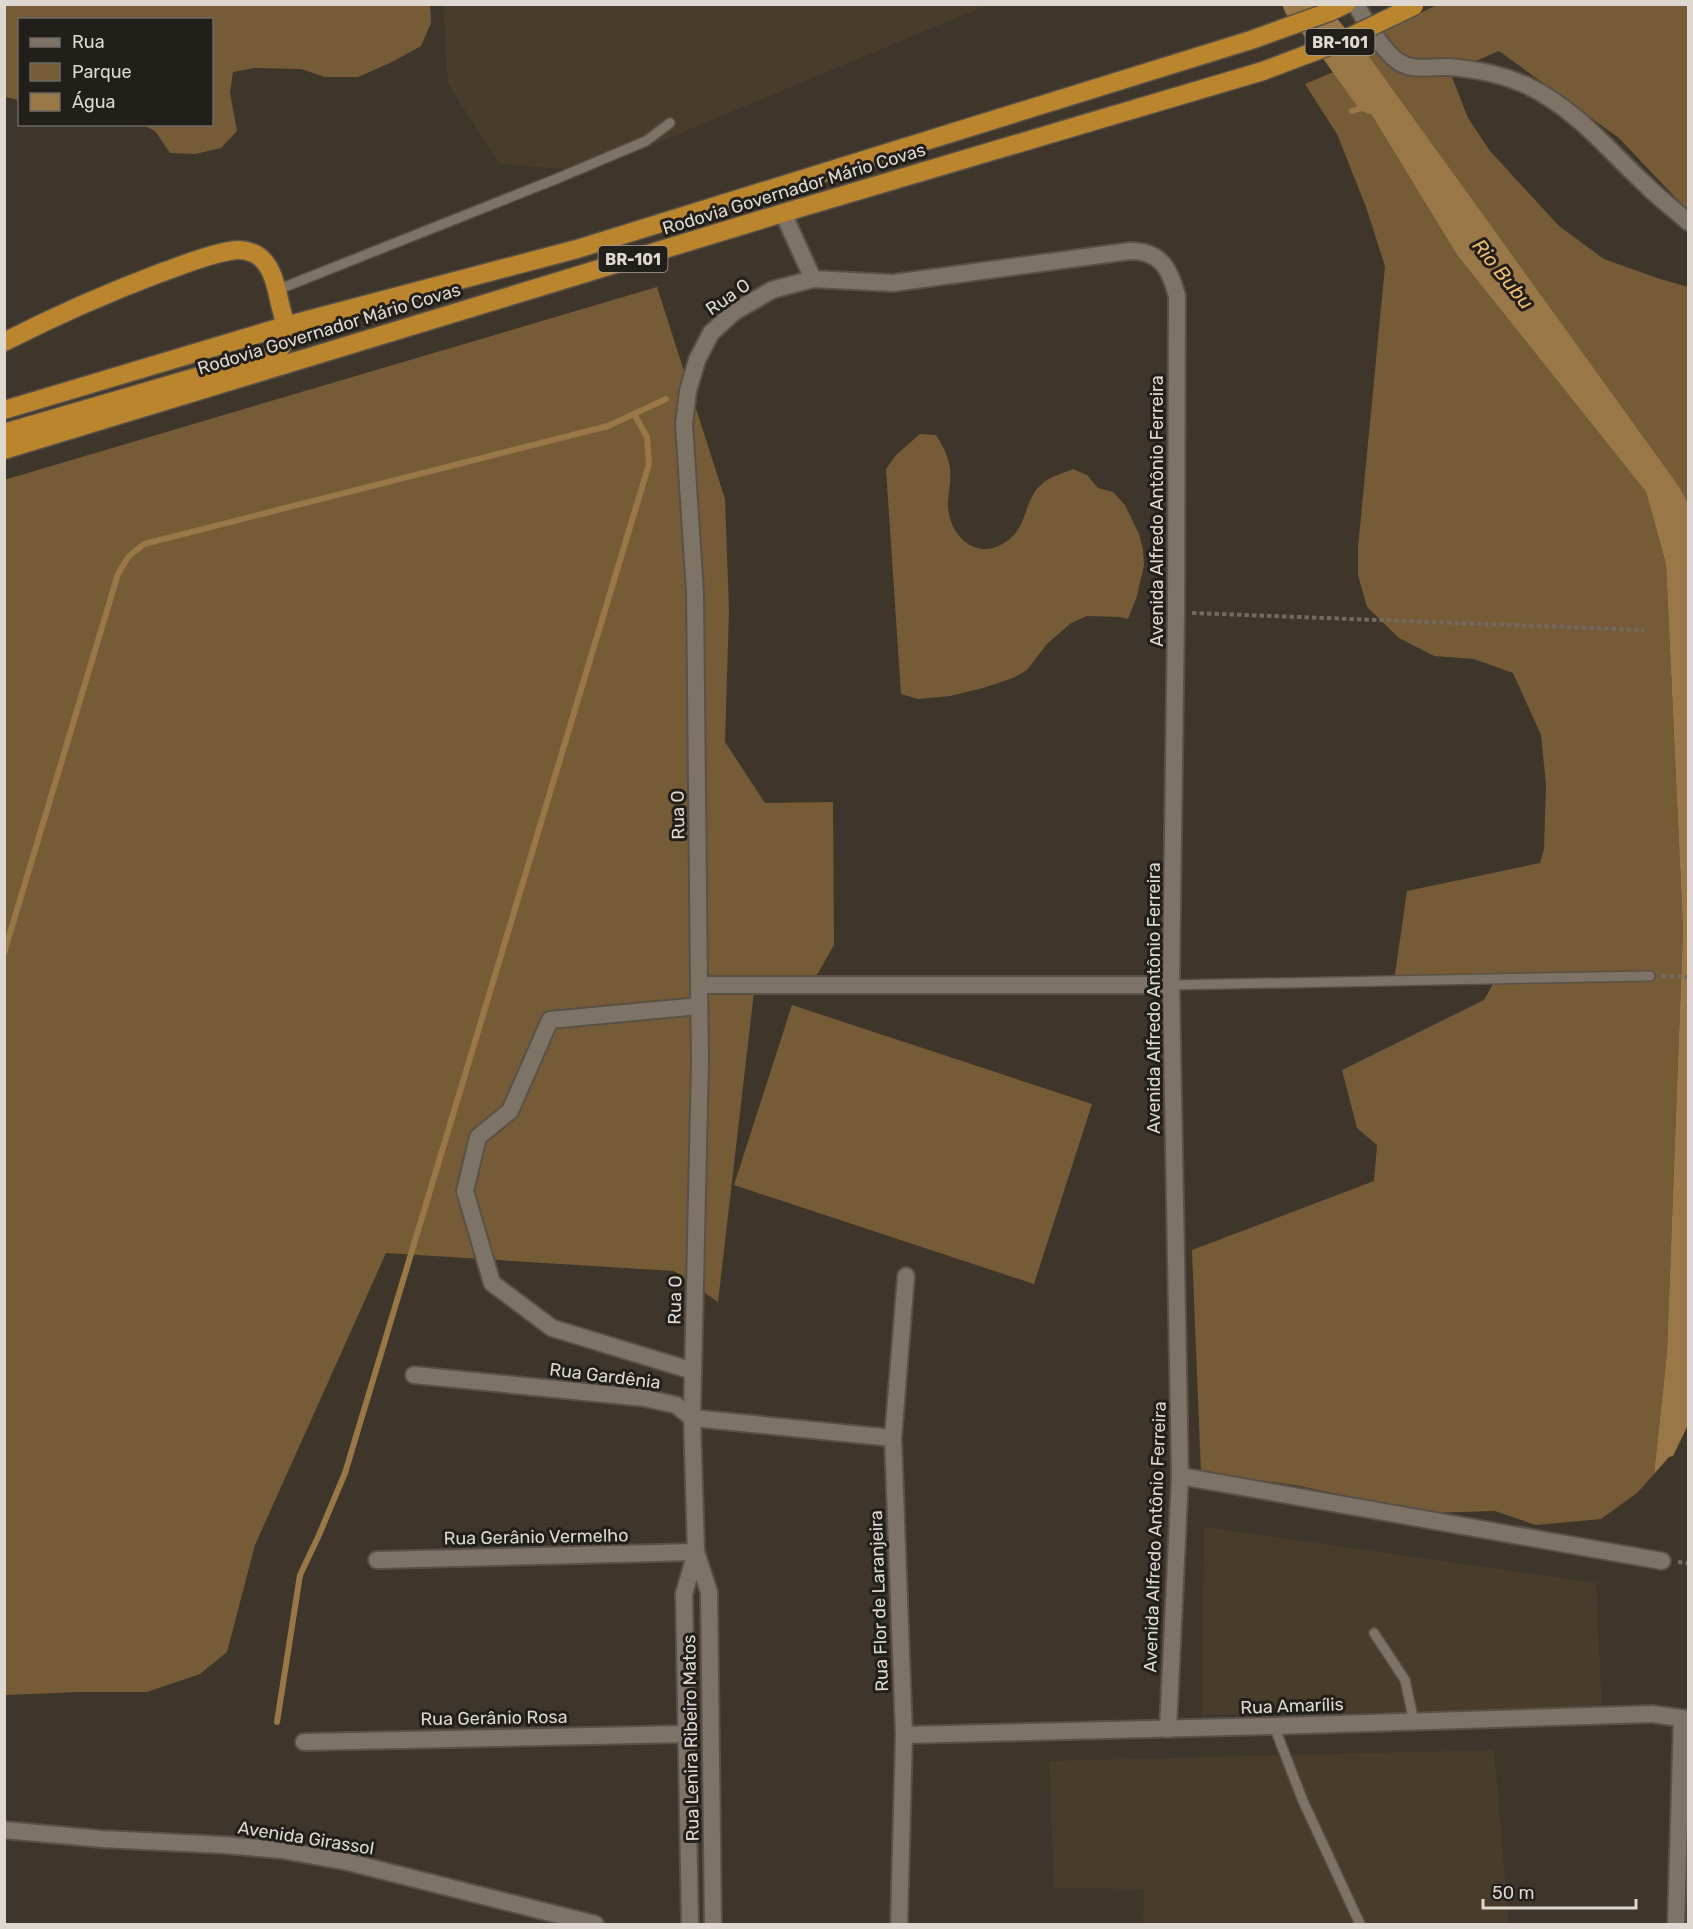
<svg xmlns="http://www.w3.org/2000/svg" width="1693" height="1929" font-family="Rubik,sans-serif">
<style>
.built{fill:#493c2b}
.green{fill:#755c37}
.water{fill:#997746}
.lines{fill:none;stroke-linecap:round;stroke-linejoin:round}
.stream{stroke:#997746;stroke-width:6}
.river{stroke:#997746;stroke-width:36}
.service-casing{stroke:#595148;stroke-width:12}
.minor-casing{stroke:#595148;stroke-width:20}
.tertiary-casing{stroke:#595148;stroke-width:20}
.motorway-casing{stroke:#595148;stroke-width:21}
.path{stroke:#726a60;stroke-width:4;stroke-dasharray:4.5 3;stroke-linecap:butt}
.service{stroke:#7d7367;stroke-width:9}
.minor{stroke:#7d7367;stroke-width:16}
.tertiary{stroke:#7d7367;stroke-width:16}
.motorway{stroke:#ba852d;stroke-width:18}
.motorway-bridge-casing{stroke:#595148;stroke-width:21;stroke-linecap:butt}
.motorway-bridge{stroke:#ba852d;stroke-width:18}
.labels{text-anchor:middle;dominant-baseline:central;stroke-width:6;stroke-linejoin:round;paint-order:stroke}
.shield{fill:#221e19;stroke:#a6a09a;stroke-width:1.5}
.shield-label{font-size:16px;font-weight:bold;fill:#ded8d1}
.street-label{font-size:18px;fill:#ded8d1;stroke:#221e19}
.water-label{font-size:20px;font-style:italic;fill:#eebb71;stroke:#221e19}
</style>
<rect width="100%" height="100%" fill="#3e362a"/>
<g class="built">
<path d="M443,5h544l-397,166 -90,-7 -52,-80z"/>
<path d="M1204,1527l392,56 6,126 -400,6z"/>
<path d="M1494,1750l15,174h-366l1,-35 -90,-1 -5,-127z"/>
</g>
<g class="green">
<path d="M5,4h425l1,19 -10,23 -29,16 -34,15h-33l-24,-8 -47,-1 -21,4 -3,21 7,38 -16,17 -26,6 -25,-1 -15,-22 -12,-6 69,-1v-104h-192l-1,80 -14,-3z"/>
<path d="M1437,5h251v206l-69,-73 -120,-87 -49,21 18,46 22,33 69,75 45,33 53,19 31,9v216l-8,-15 -336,-439z"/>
<path d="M1343,68l114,187 189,237 20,72 17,365 -16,423 -13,122 -17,19 -36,26 -65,6 -41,-14 -67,2 -133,-28 -94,-12 -9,-223 182,-69 3,-36 -20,-17 -15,-58 142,-70 12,-21 -102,2 13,-90 133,-28 4,-14 2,-65 -5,-49 -28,-62 -39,-14 -40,-3 -35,-18 -32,-31 -9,-32v-27l27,-282 -19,-59 -29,-73 -32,-50z"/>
<path d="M657,287l68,212 4,111 -4,132 40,61 68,-1 1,143 -28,49 -52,-2 -36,310 -44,-31 -288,-18 -131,292 -28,107 -27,22 -53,18h-67l-75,3 -1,-1215z"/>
<path d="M920,434l16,1c6,10 13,22 14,34 1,11 -1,21 -2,32 -1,22 12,45 34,48 7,1 16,-2 22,-6 26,-16 18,-43 39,-60 8,-7 21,-10 30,-14l14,6 11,13 15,4 12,13 14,29 4,16 1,15 -7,31 -9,23 -8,-2 -33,-1 -16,7 -24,21 -20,26 -14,8 -30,10 -33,8 -32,3 -17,-5 -15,-225 10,-14z"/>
<path d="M792,1005l300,99 -58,180 -300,-99z"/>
</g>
<path class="water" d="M1344,49l23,5 313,434 8,15v922l-15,31 -4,1 -15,17 13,-122 16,-423 -17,-365 -20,-72 -189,-237 -114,-187z"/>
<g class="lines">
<g class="stream">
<path d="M1352,111l23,-7"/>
<path d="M4,953l114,-379 10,-17 16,-13 464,-118 58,-27"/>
<path d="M277,1722l23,-147 19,-40 26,-62 304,-1009 -2,-27 -13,-23"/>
</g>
<path class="river" d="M1301,4l33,39 38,53"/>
<defs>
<g id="service">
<path d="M277,290l279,-111 90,-38 24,-18"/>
<path d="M1171,985l479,-9"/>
<path d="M1374,1633l31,47 9,42"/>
<path d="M1274,1726l29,75 57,123"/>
</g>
<g id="minor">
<path d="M1355,4c12,18 27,47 44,58 15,10 33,4 50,5 26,2 55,8 79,19 48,23 81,65 119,100 13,13 28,24 41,36"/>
<path d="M783,213l30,66 80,4 237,-32c31,0 40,18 47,45l-1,317 -5,372 9,491 -12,253"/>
<path d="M699,985h472"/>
<path d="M693,1371l-141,-43 -60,-45 -27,-92 13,-54 32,-26 40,-91 149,-14"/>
<path d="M414,1375l231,23 31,7 16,13 201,20"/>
<path d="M1180,1476l482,85"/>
<path d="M377,1560l319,-8"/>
<path d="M904,1735l370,-9 378,-12 36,5"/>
<path d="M304,1742l381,-8"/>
<path d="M690,1924l-6,-330 12,-42"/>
<path d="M713,1924l-4,-332 -13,-40 -4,-134 8,-357 -1,-76 -4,-393 -11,-168 4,-33 9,-31 14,-27 23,-21 38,-22 41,-11"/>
<path d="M899,1924l5,-189 -11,-297 13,-162"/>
<path d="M1676,1924l6,-206"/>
</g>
<path id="tertiary" d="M4,1830l98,9 123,6 56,5 67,12 247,62"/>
<g id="motorway">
<path d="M4,342c51,-26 103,-49 156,-69 23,-8 46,-18 70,-22 8,-2 16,-1 23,2 19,8 23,33 27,51 5,18 11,37 -5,50l-271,79"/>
<path d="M4,410l281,-84 292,-77 674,-209 78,-28 17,-8"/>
<path d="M4,450l779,-237 480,-142"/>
</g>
</defs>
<use href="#service" class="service-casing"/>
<use href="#minor" class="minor-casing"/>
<use href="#tertiary" class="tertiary-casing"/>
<use href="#motorway" class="motorway-casing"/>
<g class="path">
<path d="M1192,613l452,17"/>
<path d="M1662,976l26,1"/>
<path d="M1678,1562l10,1"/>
</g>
<use href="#service" class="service"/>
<use href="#minor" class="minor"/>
<use href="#tertiary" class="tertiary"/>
<use href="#motorway" class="motorway"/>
<defs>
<path id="motorway-bridge" d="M1263,71l74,-28 77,-37"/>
</defs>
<use href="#motorway-bridge" class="motorway-bridge-casing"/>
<use href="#motorway-bridge" class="motorway-bridge"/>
</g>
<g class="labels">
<g class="shield">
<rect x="1305.5" y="29" width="69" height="26" rx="4.5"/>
<rect x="598.5" y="246" width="69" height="26" rx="4.5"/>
</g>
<g class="shield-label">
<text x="1340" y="42">BR-101</text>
<text x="633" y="259">BR-101</text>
</g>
<g class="street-label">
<text transform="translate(794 189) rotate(-17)">Rodovia Governador Mário Covas</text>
<text transform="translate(728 297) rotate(-35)">Rua O</text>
<text transform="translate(329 329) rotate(-17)">Rodovia Governador Mário Covas</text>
<text transform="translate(1157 511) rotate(-90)">Avenida Alfredo Antônio Ferreira</text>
<text transform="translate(678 815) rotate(-91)">Rua O</text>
<text transform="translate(1154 998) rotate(-90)">Avenida Alfredo Antônio Ferreira</text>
<text transform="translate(675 1300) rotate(-89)">Rua O</text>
<text transform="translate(605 1376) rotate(7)">Rua Gardênia</text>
<text transform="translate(536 1537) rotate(-1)">Rua Gerânio Vermelho</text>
<text transform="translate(1155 1537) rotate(-88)">Avenida Alfredo Antônio Ferreira</text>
<text transform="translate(879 1601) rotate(-92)">Rua Flor de Laranjeira</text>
<text transform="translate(1292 1706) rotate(-2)">Rua Amarílis</text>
<text transform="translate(494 1718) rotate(-1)">Rua Gerânio Rosa</text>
<text transform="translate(691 1738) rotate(-91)">Rua Lenira Ribeiro Matos</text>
<text transform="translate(306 1838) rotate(9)">Avenida Girassol</text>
</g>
<g class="water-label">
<text transform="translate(1503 274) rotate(51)">Rio Bubu</text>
</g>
</g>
<rect width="1693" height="1929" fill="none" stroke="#ded8d1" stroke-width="12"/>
<rect x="18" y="18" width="195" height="108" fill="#221e19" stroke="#6d6863" stroke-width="1.5"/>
<rect x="30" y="38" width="30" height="9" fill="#7d7367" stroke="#6d6863" stroke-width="1.5"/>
<text x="72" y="48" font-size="18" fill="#ded8d1">Rua</text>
<rect x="30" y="63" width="30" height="18" fill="#755c37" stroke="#6d6863" stroke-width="1.5"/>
<text x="72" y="78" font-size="18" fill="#ded8d1">Parque</text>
<rect x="30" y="93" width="30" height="18" fill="#997746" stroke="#6d6863" stroke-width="1.5"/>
<text x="72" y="108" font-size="18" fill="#ded8d1">Água</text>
<path d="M1483 1899v9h153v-9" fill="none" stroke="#ded8d1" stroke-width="3"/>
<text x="1492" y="1899" font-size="18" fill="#ded8d1" stroke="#221e19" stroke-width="4.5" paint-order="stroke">50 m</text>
</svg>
